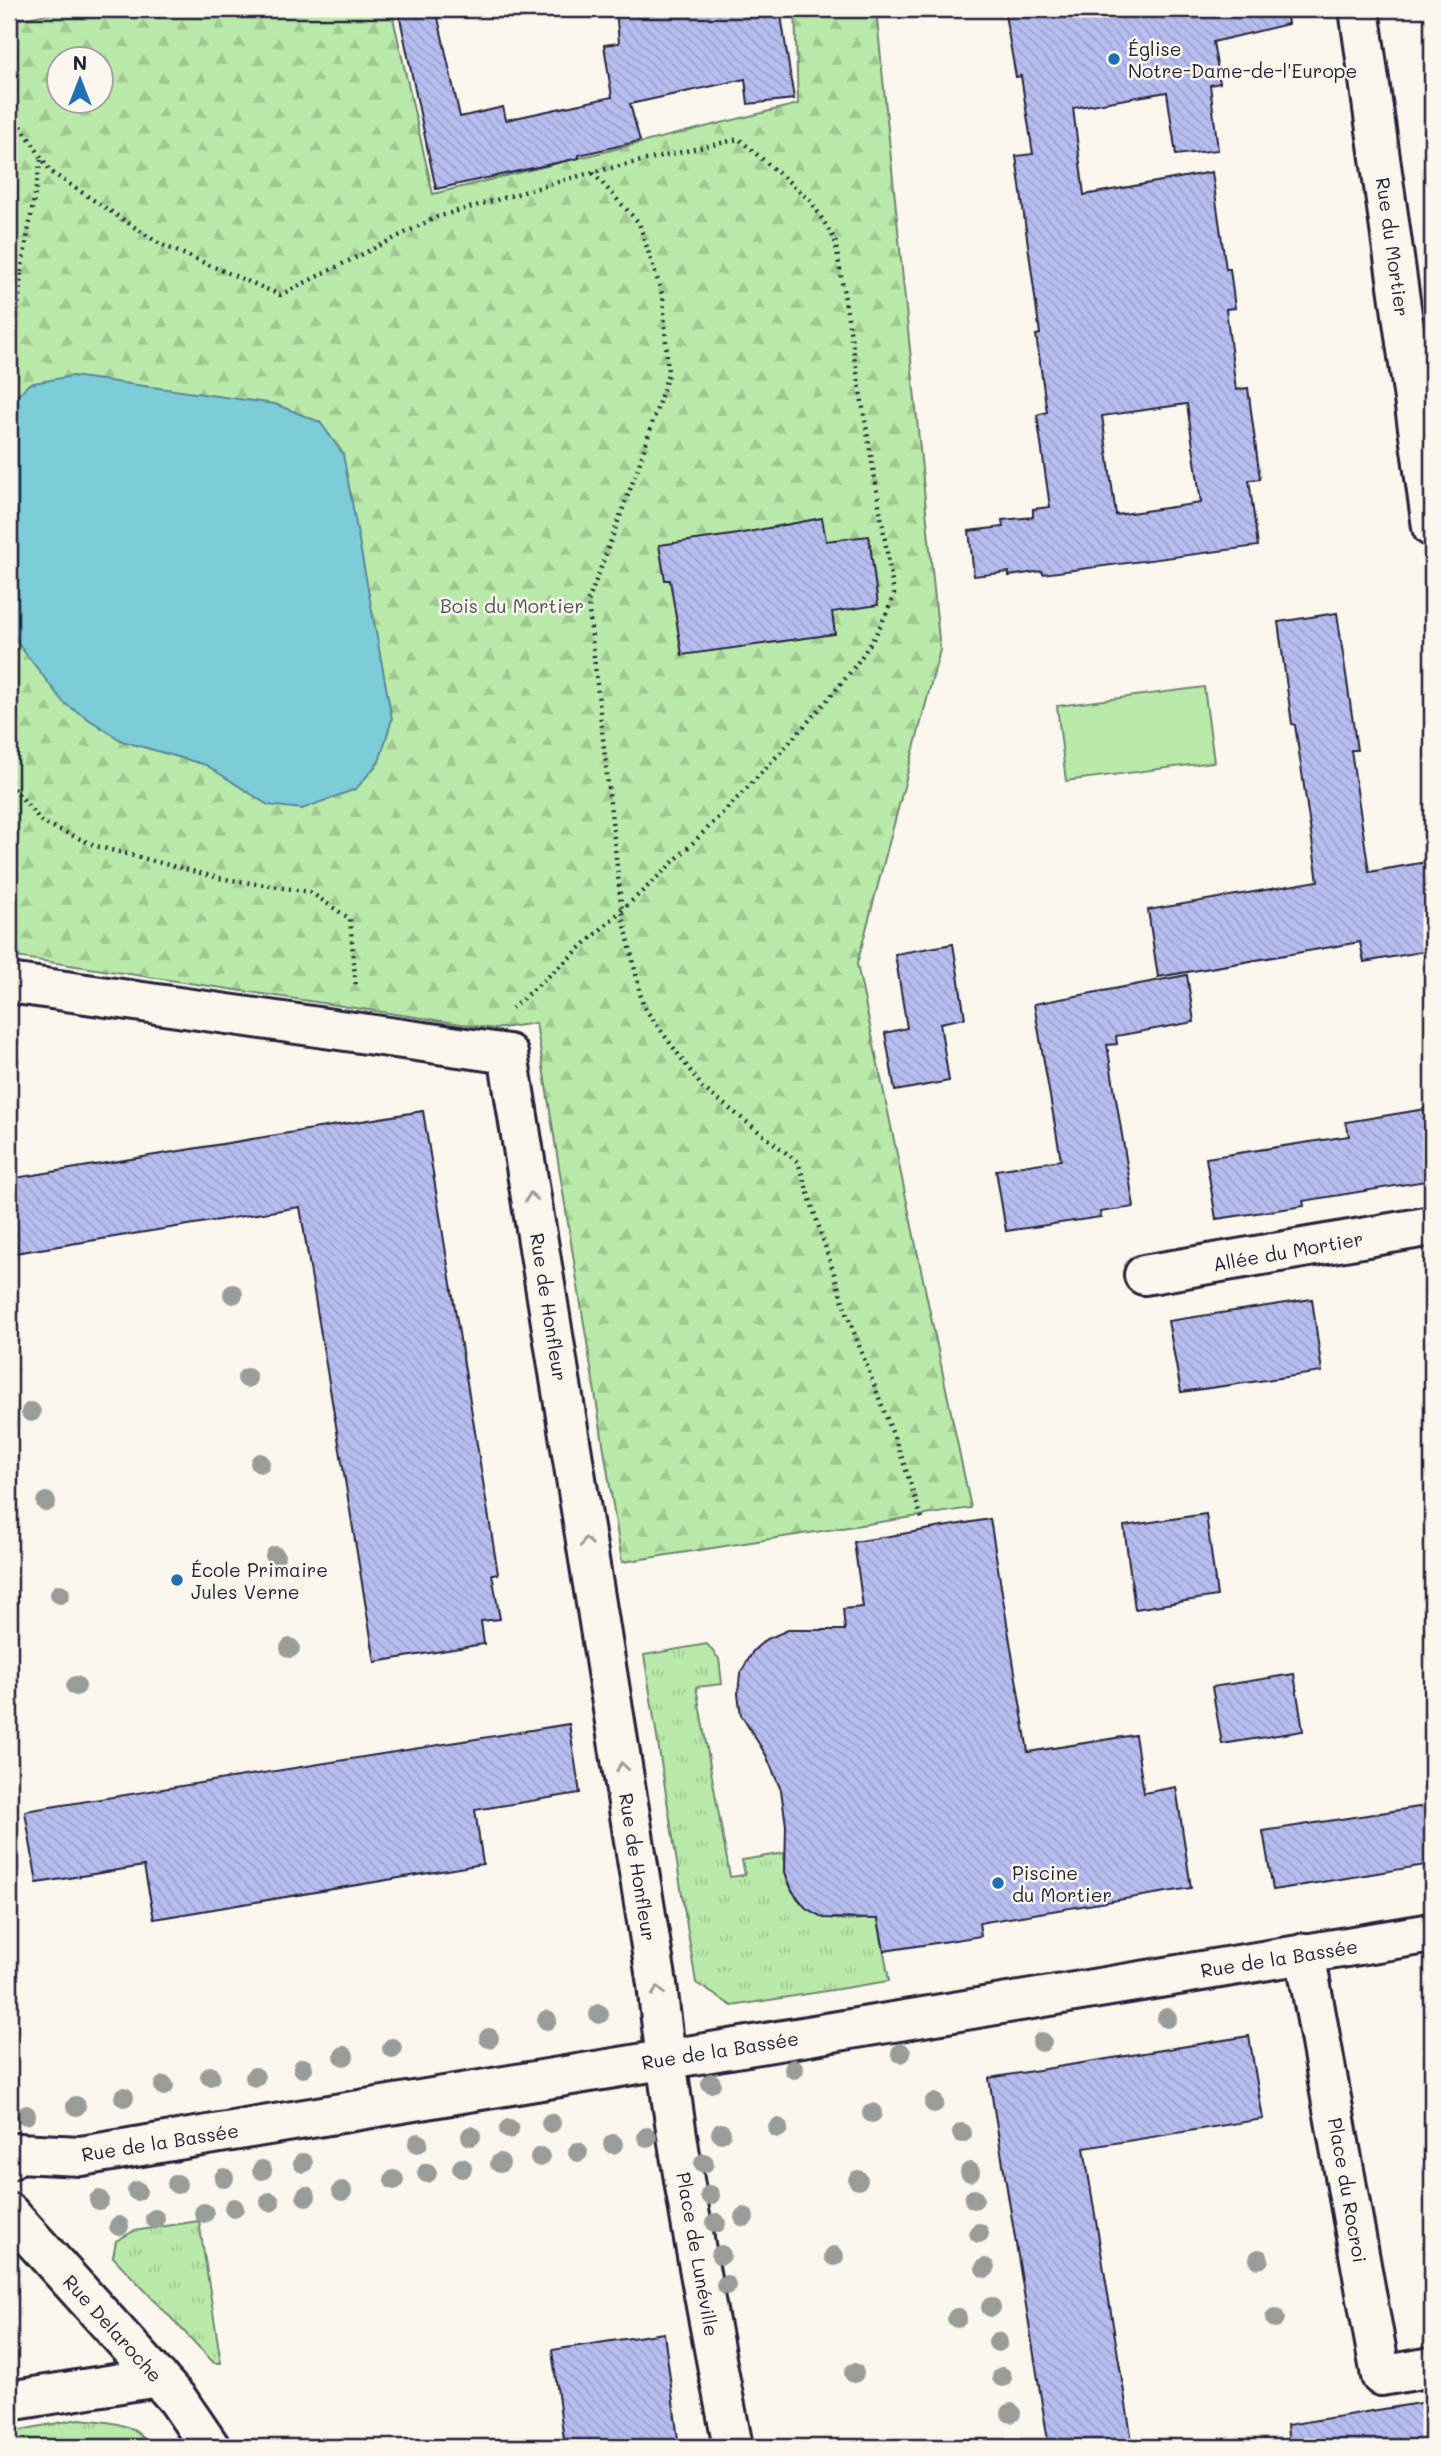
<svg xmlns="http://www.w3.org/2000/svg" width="1441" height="2456" font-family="Mali,sans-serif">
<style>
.grass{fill:url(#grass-tufts);stroke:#6e8672;stroke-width:2}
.forest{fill:url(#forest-firs);stroke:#6e8672;stroke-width:2;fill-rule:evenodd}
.pitch{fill:#baeaa9;stroke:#6e8672;stroke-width:2}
.water{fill:#7dcdd8;stroke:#598999;stroke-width:2}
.building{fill:url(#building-back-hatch);stroke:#22223b;stroke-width:2;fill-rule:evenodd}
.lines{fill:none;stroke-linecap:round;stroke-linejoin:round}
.street-casing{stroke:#22223b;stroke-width:44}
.path{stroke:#22223b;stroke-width:4.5;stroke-dasharray:2 5;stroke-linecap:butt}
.street{stroke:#fbf7ec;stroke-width:38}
.tree{fill:#999d9a}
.oneway{stroke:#99979c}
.poi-dot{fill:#1f6fb2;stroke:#fbf7ec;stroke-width:2.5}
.labels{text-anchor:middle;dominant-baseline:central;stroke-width:5;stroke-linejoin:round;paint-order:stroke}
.poi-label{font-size:19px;fill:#22223b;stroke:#fbf7ec;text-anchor:start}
.street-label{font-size:19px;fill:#22223b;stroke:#fbf7ec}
.park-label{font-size:19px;fill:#485456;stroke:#fbf7ec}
</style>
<defs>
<pattern id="grass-tufts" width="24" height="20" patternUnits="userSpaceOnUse" patternTransform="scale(1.75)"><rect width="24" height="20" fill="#baeaa9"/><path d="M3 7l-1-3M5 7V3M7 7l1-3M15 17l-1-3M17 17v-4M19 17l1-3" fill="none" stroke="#a0c892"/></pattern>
<pattern id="forest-firs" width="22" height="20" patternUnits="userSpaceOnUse" patternTransform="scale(1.75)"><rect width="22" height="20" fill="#baeaa9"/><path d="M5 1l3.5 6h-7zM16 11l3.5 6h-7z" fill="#a0c892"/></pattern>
<pattern id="building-back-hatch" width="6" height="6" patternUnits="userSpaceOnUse" patternTransform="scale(1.75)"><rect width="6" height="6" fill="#b7bdef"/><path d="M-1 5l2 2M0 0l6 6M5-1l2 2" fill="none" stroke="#9da2ce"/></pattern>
</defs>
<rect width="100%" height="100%" fill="#fbf7ec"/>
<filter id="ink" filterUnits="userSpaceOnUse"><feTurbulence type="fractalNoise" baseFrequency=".0143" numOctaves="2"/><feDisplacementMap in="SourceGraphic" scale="14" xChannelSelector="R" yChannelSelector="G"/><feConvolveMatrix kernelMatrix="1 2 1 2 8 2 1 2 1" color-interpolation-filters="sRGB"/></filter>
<g filter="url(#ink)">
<g class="grass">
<path d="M707,1644l12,15 3,25 -26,3 34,190 15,-2 -3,-15 43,-7c-3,12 1,22 5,33 16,37 54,37 88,31l11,64 -157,25 -36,-23 -52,-328z"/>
<path d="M199,2221l22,142h-7l-101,-106 3,-16 18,-10z"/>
<path d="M79,2419c25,3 58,2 70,28h-140v-15z"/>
</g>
<path class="forest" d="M75,9h316l42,185 365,-90 -3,-95h81l64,641 -83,314 114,544 -349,54 -86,-539 -41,6 -486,-73v-935zM60,60h42v42h-42z"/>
<path class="pitch" d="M1204,687l10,75 -148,19 -9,-75z"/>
<path class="water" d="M72,376l203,28 45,18 23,32 49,265 -13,43 -23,27 -54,20 -34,-4 -62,-40 -84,-24 -58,-38 -48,-62 -7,-20v-217l20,-20z"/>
<g class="building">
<path d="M398,9h38l24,108 43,-10 3,13 106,-23 -8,-52 15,-2 -3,-34h164l14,90 -46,5 -3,-25 -115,25 10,37 -61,14v3l-143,31z"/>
<path d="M1004,9h282l2,15 -75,18 7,41 -10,2 8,65 -42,5 -9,-63 -94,16 11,87 128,-23 14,97h4l5,39 -9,1 10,81 12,-2 12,91 -11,1 9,66 -215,28 -1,-3 -33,5v-4l-35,4 -5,-45 34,-4 -1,-7 31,-3v-8l17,-2 -13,-92 10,-3 -11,-77 4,-1 -24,-178 17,-2 -12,-78 -5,1zM1187,404l14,99 -85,12 -14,-99z"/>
<path d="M822,518l4,23 43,-5 9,69 -46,7 3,22 -153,21 -12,-75h-5l-6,-35 73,-10z"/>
<path d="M1337,613l20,137h-6l18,122 63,-11v89l-68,12 -4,-20 -202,35 -10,-67 170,-29 -23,-156 -3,-1 -14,-102z"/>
<path d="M953,944l12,74 -25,5 9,58 -54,10 -10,-58 22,-5 -12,-74z"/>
<path d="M1187,975l7,47 -78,14 1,8 -10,1 27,162 -34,5 1,5 -95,14 -10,-61 65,-10 -27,-156z"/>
<path d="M1432,1108v72l-129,21 1,5 -88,13 -10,-61 143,-22 -3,-14z"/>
<path d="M423,1111l75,463h-6l8,45 -19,2 3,23 -109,18 -75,-455 -291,47v-75z"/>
<path d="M1312,1299l10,73 -141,20 -13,-71z"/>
<path d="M1206,1514l11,82 -82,13 -11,-83z"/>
<path d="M990,1519l38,233 107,-17 9,58 32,-6 15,101 -212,35 2,13 -97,15 -6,-32 -54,-1 -18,-10 -14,-18 -7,-18 1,-47 -5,-35 -15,-35 -25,-40 -3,-21 2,-20 13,-23 12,-11 23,-10h57l-2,-21 20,-2 -9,-65z"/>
<path d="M1294,1674l9,57 -81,13 -10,-57z"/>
<path d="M569,1724l11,69 -105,17 8,54 -329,55 -10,-53 -107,17 -12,-72z"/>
<path d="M1432,1805v59l-159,26 -10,-59z"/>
<path d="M1249,2036l14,83 -179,29 49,299h-84l-60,-369z"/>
<path d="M664,2333l15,114h-114l-13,-97z"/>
<path d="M1432,2401v46h-143l-2,-22z"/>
</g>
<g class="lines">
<defs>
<g id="street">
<path d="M1359,9l73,518"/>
<path d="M9,983l499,71 149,930c17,156 46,310 76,463"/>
<path d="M1144,1275l288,-49"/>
<path d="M1305,1953l76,423 51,-9"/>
<path d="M9,2160l8,-7 64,3 1351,-223"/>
<path d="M9,2213l169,187 32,47"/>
<path d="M9,2401l149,-24"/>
</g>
</defs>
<use href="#street" class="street-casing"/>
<g class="path">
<path d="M9,101l5,14 37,57 109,72 120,51 157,-78 156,-45 146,-33 72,62 24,39 59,354c-20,59 -65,104 -106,150 -86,95 -179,180 -276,264"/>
<path d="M593,173l46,50 24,74 5,77 -30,94 -50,134 34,310 21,94 60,82 95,74 49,152 55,144 21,64"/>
<path d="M9,269l12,3 -5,59 -7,8"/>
<path d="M21,272l20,-112"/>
<path d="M9,783l33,39 54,24 123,32 91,14 40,27 6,69"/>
</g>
<use href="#street" class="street"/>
</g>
<g class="tree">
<circle cx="233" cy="1294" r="10"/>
<circle cx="247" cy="1378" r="10"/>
<circle cx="31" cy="1412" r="10"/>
<circle cx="260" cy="1463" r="10"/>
<circle cx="46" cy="1502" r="10"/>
<circle cx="275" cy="1556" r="10"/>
<circle cx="60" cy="1594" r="10"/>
<circle cx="290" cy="1648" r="10"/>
<circle cx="76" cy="1686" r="10"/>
<circle cx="599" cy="2014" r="10"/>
<circle cx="1167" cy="2018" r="10"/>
<circle cx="547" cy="2020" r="10"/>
<circle cx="489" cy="2038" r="10"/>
<circle cx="1042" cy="2042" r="10"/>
<circle cx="392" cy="2048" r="10"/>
<circle cx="901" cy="2053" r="10"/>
<circle cx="344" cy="2056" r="10"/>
<circle cx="303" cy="2068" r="10"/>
<circle cx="794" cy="2069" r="10"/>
<circle cx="210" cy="2076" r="10"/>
<circle cx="255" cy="2077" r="10"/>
<circle cx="711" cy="2083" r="10"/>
<circle cx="164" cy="2086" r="10"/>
<circle cx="124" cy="2097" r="10"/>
<circle cx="934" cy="2103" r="10"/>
<circle cx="76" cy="2106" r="10"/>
<circle cx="872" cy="2113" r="10"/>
<circle cx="26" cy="2115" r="10"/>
<circle cx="551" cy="2123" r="10"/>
<circle cx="778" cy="2128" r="10"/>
<circle cx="509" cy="2129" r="10"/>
<circle cx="721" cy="2133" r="10"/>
<circle cx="962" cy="2133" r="10"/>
<circle cx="471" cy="2136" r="10"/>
<circle cx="647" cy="2137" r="10"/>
<circle cx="418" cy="2143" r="10"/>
<circle cx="613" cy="2144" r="10"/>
<circle cx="578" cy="2152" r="10"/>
<circle cx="540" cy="2157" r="10"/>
<circle cx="303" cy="2163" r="10"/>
<circle cx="500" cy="2163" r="10"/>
<circle cx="704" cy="2163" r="10"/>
<circle cx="462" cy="2168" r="10"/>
<circle cx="262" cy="2170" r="10"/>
<circle cx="970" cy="2172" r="10"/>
<circle cx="427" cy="2173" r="10"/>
<circle cx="224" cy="2178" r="10"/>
<circle cx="394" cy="2180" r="10"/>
<circle cx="858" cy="2180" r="10"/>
<circle cx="177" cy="2184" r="10"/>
<circle cx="137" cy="2191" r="10"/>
<circle cx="342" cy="2191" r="10"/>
<circle cx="710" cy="2195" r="10"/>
<circle cx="306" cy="2196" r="10"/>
<circle cx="974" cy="2199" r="10"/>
<circle cx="99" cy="2200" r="10"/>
<circle cx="270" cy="2202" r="10"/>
<circle cx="234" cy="2208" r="10"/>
<circle cx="204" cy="2213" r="10"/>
<circle cx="744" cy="2217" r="10"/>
<circle cx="155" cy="2219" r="10"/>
<circle cx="716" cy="2223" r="10"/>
<circle cx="119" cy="2226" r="10"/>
<circle cx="979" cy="2233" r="10"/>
<circle cx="721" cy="2255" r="10"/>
<circle cx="834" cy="2256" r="10"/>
<circle cx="1259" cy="2259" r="10"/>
<circle cx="985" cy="2268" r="10"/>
<circle cx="726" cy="2285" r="10"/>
<circle cx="991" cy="2307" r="10"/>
<circle cx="957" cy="2318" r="10"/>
<circle cx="1275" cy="2318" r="10"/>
<circle cx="998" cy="2342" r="10"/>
<circle cx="854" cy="2373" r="10"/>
<circle cx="1002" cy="2377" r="10"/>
<circle cx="1011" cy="2413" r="10"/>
</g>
<defs><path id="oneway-chevron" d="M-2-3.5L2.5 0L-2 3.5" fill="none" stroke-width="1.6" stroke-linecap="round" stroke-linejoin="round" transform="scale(1.75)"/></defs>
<g class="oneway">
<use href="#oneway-chevron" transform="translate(531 1197) rotate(-99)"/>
<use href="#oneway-chevron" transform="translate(586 1542) rotate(-99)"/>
<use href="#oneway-chevron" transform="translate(622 1767) rotate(-99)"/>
<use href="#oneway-chevron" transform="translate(658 1991) rotate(-97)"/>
</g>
</g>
<g class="poi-dot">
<circle cx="1114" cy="59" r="7"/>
<circle cx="177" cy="1580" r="7"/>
<circle cx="998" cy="1883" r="7"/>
</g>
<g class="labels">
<g class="poi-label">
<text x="1128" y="48">Église<tspan x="1128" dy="22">Notre-Dame-de-l'Europe</tspan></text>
<text x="191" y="1569">École Primaire<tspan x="191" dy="22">Jules Verne</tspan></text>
<text x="1012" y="1872">Piscine<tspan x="1012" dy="22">du Mortier</tspan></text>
</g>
<g class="street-label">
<text transform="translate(1393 247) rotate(82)">Rue du Mortier</text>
<text transform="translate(1288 1251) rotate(-10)">Allée du Mortier</text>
<text transform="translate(549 1307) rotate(81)">Rue de Honfleur</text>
<text transform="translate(638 1867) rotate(81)">Rue de Honfleur</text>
<text transform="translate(1279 1958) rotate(-9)">Rue de la Bassée</text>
<text transform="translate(720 2050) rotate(-9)">Rue de la Bassée</text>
<text transform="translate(160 2142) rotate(-9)">Rue de la Bassée</text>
<text transform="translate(1348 2190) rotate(80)">Place du Rocroi</text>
<text transform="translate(698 2254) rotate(80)">Place de Lunéville</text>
<text transform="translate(113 2328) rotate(48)">Rue Delaroche</text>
</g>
<g class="park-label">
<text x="512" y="605">Bois du Mortier</text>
</g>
</g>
<rect width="1441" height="2456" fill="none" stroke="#fbf7ec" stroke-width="35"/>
<rect x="18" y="18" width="1406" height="2421" fill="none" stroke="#22223b" stroke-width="2.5" filter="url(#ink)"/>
<g transform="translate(80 80)"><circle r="33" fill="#fbf7ec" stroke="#a4a2a5" stroke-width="2"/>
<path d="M0-5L12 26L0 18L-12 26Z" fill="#1f6fb2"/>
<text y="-10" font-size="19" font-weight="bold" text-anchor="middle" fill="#22223b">N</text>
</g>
</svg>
